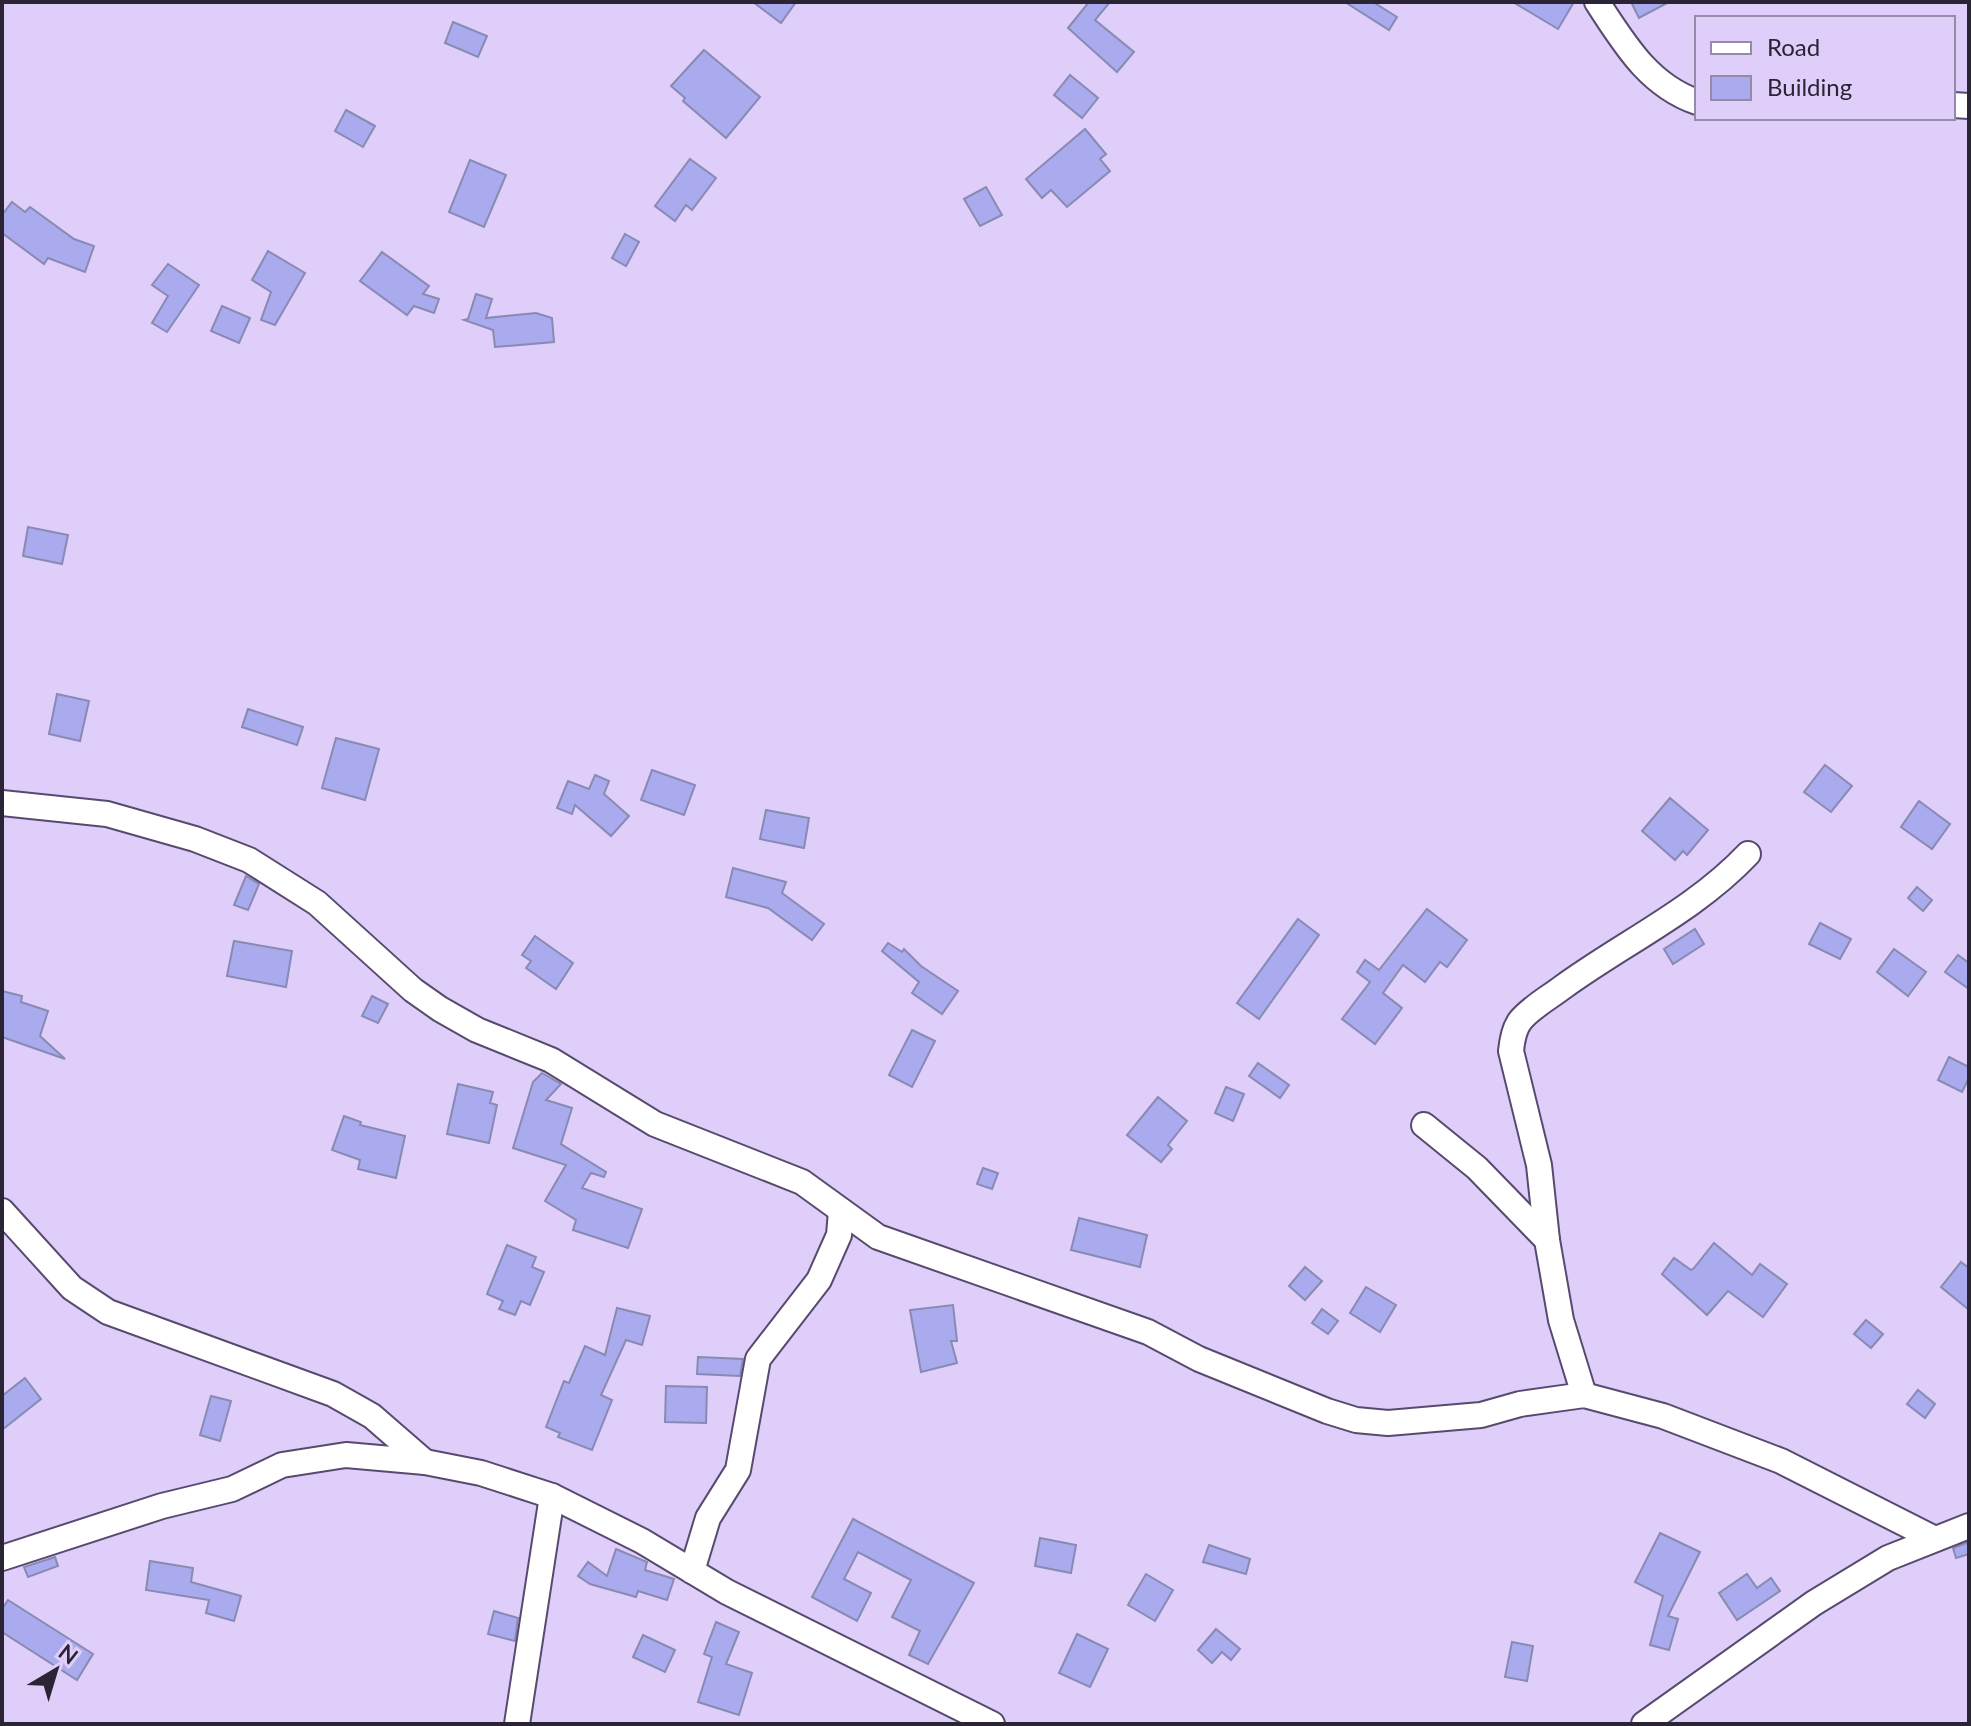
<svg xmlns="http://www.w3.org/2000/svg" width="1971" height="1726" font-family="Lato,sans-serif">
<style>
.building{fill:#a9abee;stroke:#888ab3;stroke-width:2}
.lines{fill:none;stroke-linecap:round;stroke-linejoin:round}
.minor-casing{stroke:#584a6e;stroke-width:28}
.minor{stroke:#fff;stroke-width:24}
</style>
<rect width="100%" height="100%" fill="#decef9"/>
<g class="building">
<path d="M753,2h43l-15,21z"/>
<path d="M1089,2h21l-15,18 39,32 -17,20 -49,-44z"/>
<path d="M1345,2h28l24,15 -8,13z"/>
<path d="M1513,2h61l-16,27z"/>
<path d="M1631,2h38l-30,16z"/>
<path d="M453,22l34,14 -9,21 -33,-14z"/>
<path d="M704,50l56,47 -34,41 -43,-37 2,-3 -14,-12z"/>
<path d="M1070,75l28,23 -16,20 -28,-23z"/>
<path d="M346,110l29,16 -12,21 -28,-16z"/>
<path d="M1085,129l21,25 -6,5 10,12 -43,36 -16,-17 -9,8 -16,-19z"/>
<path d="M690,159l26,19 -24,32 -6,-5 -11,16 -20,-15z"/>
<path d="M470,160l36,15 -22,52 -35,-15z"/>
<path d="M986,187l16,28 -22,11 -16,-27z"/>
<path d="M12,202l13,10 5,-5 44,32 20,7 -9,26 -37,-14 -4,6 -42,-31v-18z"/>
<path d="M625,234l14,8 -13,24 -14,-8z"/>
<path d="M268,251l37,22 -30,52 -14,-5 10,-28 -19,-12z"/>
<path d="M382,252l47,34 -6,8 16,5 -5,14 -20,-7 -7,9 -47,-34z"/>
<path d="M168,264l31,21 -32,47 -15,-9 16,-27 -16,-11z"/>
<path d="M476,294l16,5 -6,19 50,-5 16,5 2,24 -59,5 -2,-17 -29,-10 4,-1z"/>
<path d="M222,306l28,12 -11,25 -28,-12z"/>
<path d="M28,527l40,8 -6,29 -39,-8z"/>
<path d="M57,694l32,7 -9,40 -31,-7z"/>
<path d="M248,709l55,18 -6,18 -55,-18z"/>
<path d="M336,738l43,11 -14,51 -43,-12z"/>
<path d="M1825,765l27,21 -21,26 -27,-20z"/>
<path d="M652,770l43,15 -11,30 -43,-15z"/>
<path d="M595,775l14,6 -5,13 25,22 -18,20 -36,-31 -3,9 -15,-6 11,-27 21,8z"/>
<path d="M1670,798l38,32 -21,25 -4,-4 -8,9 -33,-29z"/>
<path d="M1919,801l31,23 -18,25 -31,-22z"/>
<path d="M766,810l43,8 -5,30 -44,-9z"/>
<path d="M733,868l53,14 -4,11 42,31 -12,16 -44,-32 -42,-11z"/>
<path d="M246,876l13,8 -11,26 -14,-5z"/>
<path d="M1917,887l15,13 -9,11 -15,-13z"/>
<path d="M1427,909l40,31 -20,27 -7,-5 -15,20 -22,-17 -20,28 19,15 -27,36 -33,-25 28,-37 -13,-10 8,-12 14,10z"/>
<path d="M1298,919l21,16 -60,84 -22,-16z"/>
<path d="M1820,923l31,16 -11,20 -31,-15z"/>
<path d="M1695,929l9,15 -31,20 -9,-15z"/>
<path d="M535,936l38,27 -17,26 -30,-21 5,-7 -9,-6z"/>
<path d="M234,941l58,10 -6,36 -59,-11z"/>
<path d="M888,943l14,9 2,-3 17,17 37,25 -16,23 -30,-21 7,-11 -37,-31z"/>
<path d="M1894,949l32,23 -18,24 -31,-24z"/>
<path d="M1958,955l11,8v26l-24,-17z"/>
<path d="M2,991l20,5 -1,6 27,9 -8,25 25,23 -63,-22z"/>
<path d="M372,996l16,8 -10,19 -16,-7z"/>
<path d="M912,1030l23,11 -23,46 -23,-12z"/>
<path d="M1949,1057l20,10v11l-7,14 -24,-12z"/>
<path d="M1258,1063l31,22 -9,13 -31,-22z"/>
<path d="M542,1073l19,11 -15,16 26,8 -11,36 45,28 -2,5 -13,-4 -9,15 60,21 -14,39 -55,-18 3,-10 -31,-19 21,-36 -53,-17 20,-66z"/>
<path d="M458,1084l35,8 -3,11 7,2 -8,38 -42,-9z"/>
<path d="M1226,1087l18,7 -11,27 -18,-8z"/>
<path d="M1158,1097l29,24 -19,24 4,4 -11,13 -34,-27z"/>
<path d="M344,1116l17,6 -1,3 45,11 -9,42 -38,-9 2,-9 -28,-10z"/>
<path d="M983,1168l15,5 -6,16 -15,-5z"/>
<path d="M1079,1218l68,17 -7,32 -69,-17z"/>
<path d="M1714,1243l38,32 8,-11 27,20 -24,33 -35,-26 -21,24 -45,-41 12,-16 17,12 3,-2z"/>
<path d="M507,1245l29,12 -4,10 12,5 -14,33 -9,-4 -6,14 -16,-6 4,-8 -16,-7z"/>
<path d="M1961,1262l8,6v42l-28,-23z"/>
<path d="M1305,1267l17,14 -17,19 -16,-14z"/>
<path d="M1366,1287l30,18 -16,27 -30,-19z"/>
<path d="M953,1305l4,36h-6l6,22 -36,9 -11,-62z"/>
<path d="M617,1308l33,8 -8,29 -16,-5 -25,55 11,5 -20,50 -34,-13 2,-4 -14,-6 18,-46 5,2 16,-37 20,9z"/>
<path d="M1322,1309l16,12 -10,13 -16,-11z"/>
<path d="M1866,1320l17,14 -12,14 -17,-14z"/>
<path d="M698,1357l45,2 -3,17 -43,-2z"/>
<path d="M25,1378l16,21 -39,31v-34z"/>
<path d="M666,1386l41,1 -1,36 -41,-1z"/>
<path d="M1918,1390l17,14 -10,14 -18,-14z"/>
<path d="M211,1396l20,5 -11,40 -20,-6z"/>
<path d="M853,1519l121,64 -46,81 -19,-9 11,-24 -28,-14 19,-37 -53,-28 -14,27 27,14 -14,28 -45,-24z"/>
<path d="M1660,1533l40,19 -32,64 10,3 -9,31 -19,-5 13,-49 -28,-14z"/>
<path d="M1040,1538l36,7 -5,28 -36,-7z"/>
<path d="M1969,1542v12l-13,4 -3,-10z"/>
<path d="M1209,1545l41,14 -4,15 -43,-12z"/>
<path d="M616,1549l31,13 -2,8 29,9 -7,21 -29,-9 -2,6 -46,-13 -12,-8 10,-14 19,14z"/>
<path d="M55,1557l3,9 -30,11 -4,-10z"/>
<path d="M150,1561l43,7 -2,14 50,14 -7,25 -28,-8 3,-13 -63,-10z"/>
<path d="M1146,1574l27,16 -18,31 -27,-16z"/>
<path d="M1747,1574l10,14 14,-10 9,13 -43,29 -18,-27z"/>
<path d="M8,1600l85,54 -16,26 -75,-48v-23z"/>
<path d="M494,1611l24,7 -3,23 -27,-7z"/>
<path d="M716,1622l23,10 -13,32 26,9 -13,42 -41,-13 14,-45 -8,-3z"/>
<path d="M1216,1629l24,20 -9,11 -9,-8 -10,11 -14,-13z"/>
<path d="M1077,1634l31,15 -18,38 -31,-14z"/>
<path d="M643,1635l32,15 -10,22 -32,-15z"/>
<path d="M1512,1642l21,4 -6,35 -22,-4z"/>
</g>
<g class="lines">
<defs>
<g id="minor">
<path d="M1597,2c27,41 51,83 100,100"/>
<path d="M1953,105l16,1"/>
<path d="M2,803l105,11 88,25 54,21 68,43 96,87 27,19 37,21 74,30 104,64 147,58 76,55 270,95 51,27 128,52 29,9 32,3 93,-8 39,-11 64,-9 79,21 118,45 154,78"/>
<path d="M1424,1125l53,43 70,72"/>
<path d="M2,1211l70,77 36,24 225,82 39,22 53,46"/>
<path d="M1584,1395l-23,-75 -14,-80 -8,-75 -28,-114c1,-10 3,-22 9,-30 10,-13 30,-24 43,-34 62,-45 132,-77 185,-133"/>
<path d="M2,1558l160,-52 70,-17 50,-24 64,-10 79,7 56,11 71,23 90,45 85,51 265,132"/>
<path d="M692,1571l16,-53 30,-48 20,-111 61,-79 20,-45 2,-24"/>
<path d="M517,1724l35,-228"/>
<path d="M1644,1724l170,-121 74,-45 81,-32"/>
</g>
</defs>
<use href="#minor" class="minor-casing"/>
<use href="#minor" class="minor"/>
</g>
<rect width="1971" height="1726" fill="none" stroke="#2a2434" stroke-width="8"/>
<rect x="1695" y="16" width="260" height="104" fill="#decef9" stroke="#968aaa" stroke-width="2"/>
<rect x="1711" y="42" width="40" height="12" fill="#ffffff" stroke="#968aaa" stroke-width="2"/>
<text x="1767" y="56" font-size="24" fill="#2a2434">Road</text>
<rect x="1711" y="76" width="40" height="24" fill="#a9abee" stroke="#968aaa" stroke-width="2"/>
<text x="1767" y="96" font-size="24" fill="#2a2434">Building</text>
<g transform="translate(56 1670) rotate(38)" stroke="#decef9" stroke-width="6" paint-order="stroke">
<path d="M0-6L14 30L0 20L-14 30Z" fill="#2a2434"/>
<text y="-12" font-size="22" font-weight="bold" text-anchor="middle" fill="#2a2434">N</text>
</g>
</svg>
